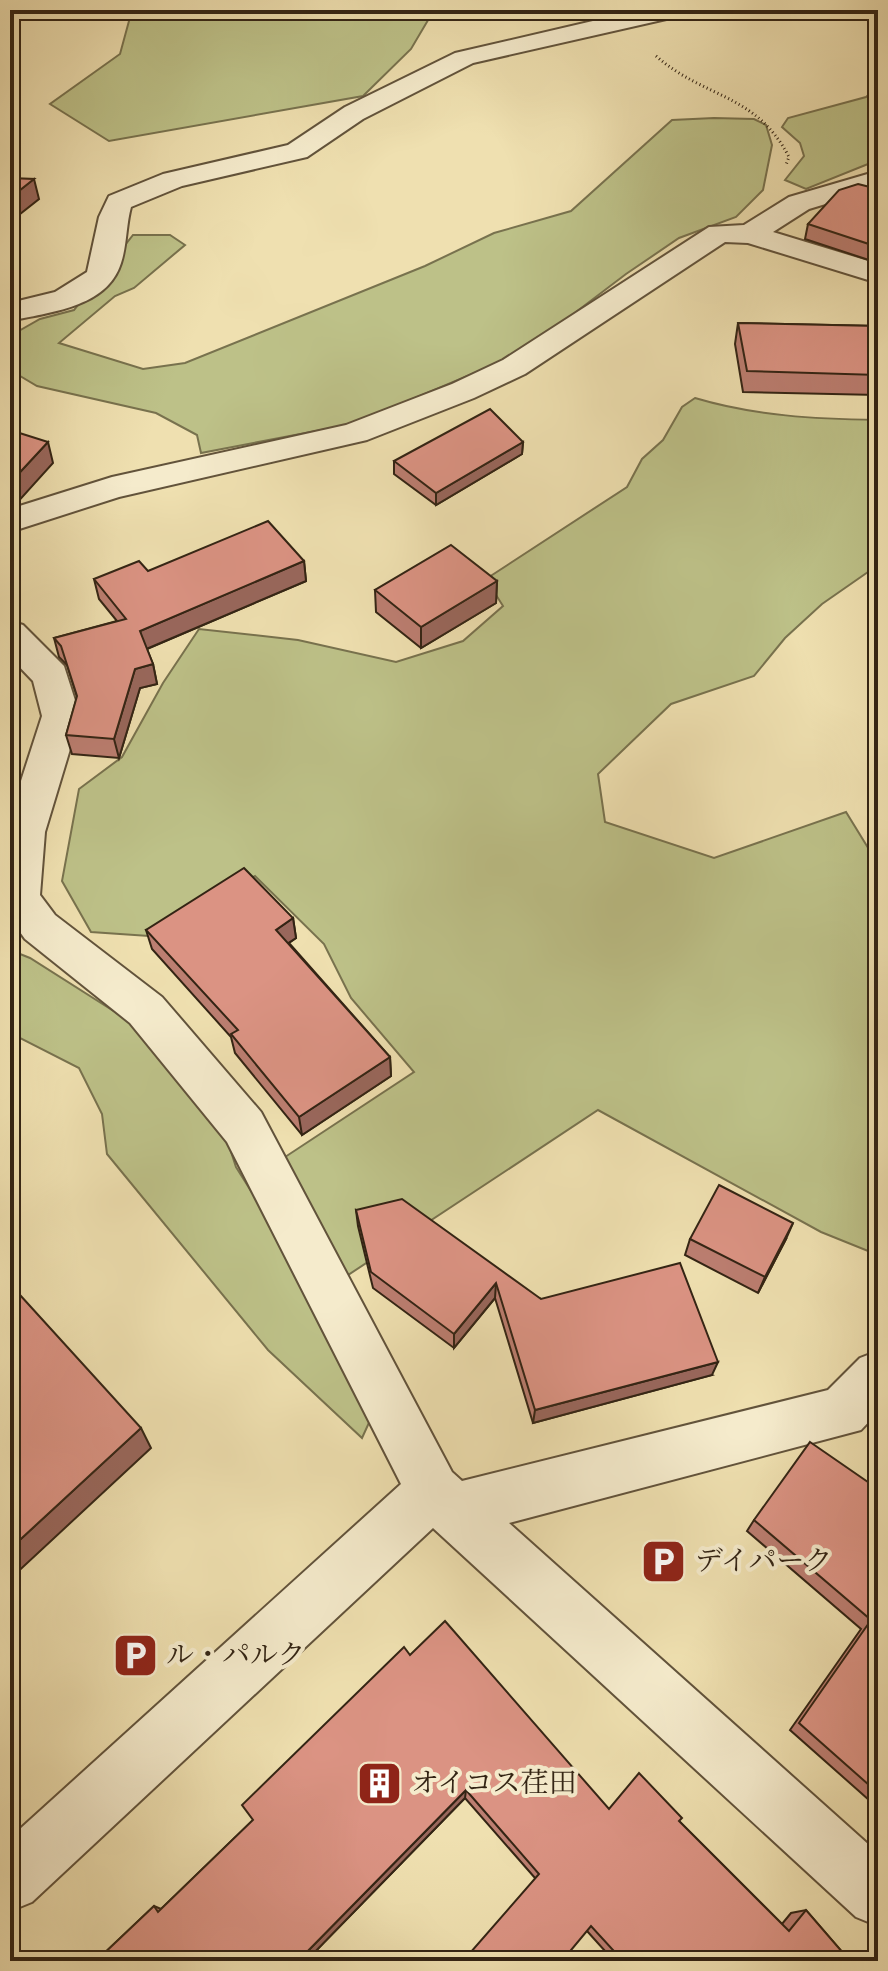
<svg xmlns="http://www.w3.org/2000/svg" width="888" height="1971" font-family="Cardo,'Noto Serif JP',serif">
<style>
.green{fill:#bdc188;stroke:#78724e;stroke-width:2}
.lines{fill:none;stroke-linecap:round;stroke-linejoin:round}
.minor-casing{stroke:#62533b;stroke-width:4}
.path{stroke:#332414;stroke-width:3;stroke-dasharray:1 3;stroke-linecap:butt}
.minor{fill:#f5ebcc;fill-rule:evenodd}
.wall{fill:#bc7e71;stroke:#332414;stroke-width:2}
.shaded-wall{fill:#99675c;stroke:#332414;stroke-width:2}
.building{fill:#db9383;stroke:#332414;stroke-width:2}
.labels{text-anchor:middle;dominant-baseline:central;stroke-width:8;stroke-linejoin:round;paint-order:stroke}
.near-poi-label{font-size:28px;fill:#332414;stroke:#f5ebcc;text-anchor:start}
</style>
<rect width="100%" height="100%" fill="#efe0b0"/>
<filter id="stains"><feTurbulence type="fractalNoise" baseFrequency=".0025" numOctaves="4"/><feColorMatrix values="0 0 0 0 .2 0 0 0 0 .09 0 0 0 0 .02 0 0 0 .5 -.17"/></filter>
<radialGradient id="worn" r=".72"><stop offset=".6" stop-color="#630" stop-opacity="0"/><stop offset="1" stop-color="#630" stop-opacity=".3"/></radialGradient>
<g class="green">
<path d="M132,10h302l-23,39 -48,47 -254,45 -59,-37 70,-50z"/>
<path d="M878,87v73l-72,29 -21,-9 19,-24 -4,-13 -18,-16 6,-9 78,-21z"/>
<path d="M714,118l40,1 12,6 6,20 -9,45 -27,27 -57,21 -53,36 -104,79 -169,71 -152,29 -4,-18 -41,-22 -119,-27 -27,-16v-34l30,-17 34,-9 59,-75h37l15,10 -51,43 -19,8 -56,47 84,26 42,-6 240,-97 69,-33 77,-22 101,-91z"/>
<path d="M695,398c60,18 121,21 183,22v145l-56,39 -37,34 -31,38 -83,28 -73,70 7,48 109,36 132,-46 32,52v391l-57,-23 -223,-122 -262,173 -57,-122 135,-89 -63,-74 -27,-54 -69,-68 -106,60 -58,-4 -29,-51 17,-92 43,-32 41,-74 36,-54 99,11 98,22 67,-21 40,-35 -17,-27 141,-92 15,-28 21,-19 19,-33z"/>
<path d="M10,950l20,8 93,59 54,47 46,63 13,40 62,99 75,148 -11,24 -94,-88 -161,-196 -5,-40 -23,-46 -69,-35z"/>
</g>
<g class="lines">
<defs>
<g id="minor">
<path d="M640,10h47l-3,5 -211,48 -110,56 -56,38 -125,29 -51,21c-5,18 -4,38 -10,56 -14,45 -72,49 -111,58v-18l45,-11 32,-20 12,-55 10,-21 54,-22 125,-29 57,-38 110,-54z"/>
<path d="M871,173l7,1v14l-69,21 -36,23 105,32v19l-130,-40 -23,-1 -200,132 -51,24 -107,42 -248,57 -109,35v-23l102,-32 234,-52 106,-41 51,-24 206,-133 35,-2 45,-28z"/>
<path d="M10,621l13,4 41,41 16,50 -35,116 -5,63 15,20 107,82 99,115 191,360 10,9 366,-91 32,-32 18,-7v61l-17,18 -352,93 369,330v73l-22,-9 -423,-389 -401,374 -22,9v-73l391,-354 -174,-342 -97,-119 -105,-84 -15,-21v-103l32,-99 -9,-35 -23,-24z"/>
</g>
</defs>
<use href="#minor" class="minor-casing"/>
<path class="path" d="M656,56c49,43 100,37 133,101l-3,8"/>
<use href="#minor" class="minor"/>
</g>
<g class="wall">
<path d="M878,189v74l-73,-24 3,-15z"/>
<path d="M738,323l140,3v69l-135,-3 -8,-48z"/>
<path d="M523,442l-1,12 -86,51 -42,-31v-13z"/>
<path d="M304,561l2,20 -159,68 6,15 4,20 -17,4 -21,70 -47,-4 -6,-19 11,-38 -10,-32 -8,-8 -5,-19 63,-17 -18,-22 -5,-20 54,-8z"/>
<path d="M497,581l-1,22 -75,45 -45,-36 -1,-22z"/>
<path d="M293,918l3,20 -7,5 101,114 1,19 -89,59 -67,-82 -4,-16 -79,-88 -6,-19z"/>
<path d="M356,1210l185,89 171,76 -179,48 -38,-125 -41,50 -81,-60 -15,-62z"/>
<path d="M690,1239h96l-28,54 -73,-38z"/>
<path d="M878,1489v319l-88,-78 71,-101 -114,-98 7,-11z"/>
<path d="M410,1655l199,154 70,12 103,103 9,-11 15,-3 44,51h-236l-27,-30 -52,-53 -70,-80 -159,163h-210l58,-55 7,3 92,-89z"/>
</g>
<g class="shaded-wall">
<path d="M34,179l5,20 -29,23v-24z"/>
<path d="M11,371l6,21 -7,8v-27z"/>
<path d="M48,442l5,21 -37,41 -6,2v-23z"/>
<path d="M523,442l-1,12 -86,51v-12z"/>
<path d="M304,561l2,20 -162,69 -4,-19z"/>
<path d="M497,581l-1,22 -75,45v-21z"/>
<path d="M153,664l4,20 -17,4 -21,70 -5,-19 21,-70z"/>
<path d="M293,918l3,20 -17,11 -3,-19z"/>
<path d="M390,1057l1,19 -89,59 -3,-18z"/>
<path d="M793,1223l-7,16 -28,54 7,-16z"/>
<path d="M496,1283l-1,15 -41,50v-14z"/>
<path d="M718,1362l-6,13 -179,48 2,-13z"/>
<path d="M141,1428l10,20 -141,131v-30z"/>
<path d="M466,1790l-1,8 -159,163h-8z"/>
</g>
<g class="building">
<path d="M10,178l24,1 -24,19z"/>
<path d="M858,184l20,5v58l-70,-23 31,-34z"/>
<path d="M738,323l140,3v49l-131,-4z"/>
<path d="M490,409l33,33 -87,51 -42,-32z"/>
<path d="M10,430l38,12 -38,41z"/>
<path d="M268,521l36,40 -164,70 13,33 -18,5 -21,70 -48,-4 11,-39 -16,-50 -7,-8 72,-19 -32,-40 45,-18 9,10z"/>
<path d="M451,545l46,36 -76,46 -46,-37z"/>
<path d="M244,868l49,50 -17,12 114,127 -91,60 -68,-83 7,-4 -92,-100z"/>
<path d="M719,1185l74,38 -28,54 -75,-38z"/>
<path d="M402,1199l139,100 139,-36 38,99 -183,48 -39,-127 -42,51 -83,-62 -15,-62z"/>
<path d="M10,1284l131,144 -131,121z"/>
<path d="M810,1442l68,47v304l-79,-70 72,-103 -117,-100z"/>
<path d="M445,1621l164,188 30,-36 43,45 -3,3 110,110 17,-21 44,51h-227l-32,-35 -29,35h-99l76,-87 -73,-84 -168,171h-202l58,-55 4,6 95,-92 -11,-15 162,-158 6,8z"/>
</g>
<defs>
<symbol id="parking-square" viewBox="-11 -11 22 22"><rect x="-9" y="-9" width="18" height="18" rx="4" fill="#8f2418" stroke="#f5ebcc"/><path d="M-3.5-5.5H1a3.5 3.5 0 0 1 0 7H-1V5.5H-3.5ZM-1-3.4V-.6H.8a1.4 1.4 0 0 0 0-2.8Z" fill="#fff"/></symbol>
<symbol id="building-square" viewBox="-11 -11 22 22"><rect x="-9" y="-9" width="18" height="18" rx="4" fill="#8f2418" stroke="#f5ebcc"/><path d="M-4-6H4V6H1V3H-1V6H-4ZM-2.5-4.3h1.7v1.8h-1.7ZM.8-4.3h1.7v1.8H.8ZM-2.5-1h1.7V.8h-1.7ZM.8-1h1.7V.8H.8Z" fill="#fff"/></symbol>
</defs>
<g fill-rule="evenodd">
<use href="#parking-square" x="638" y="1536" width="51" height="51"/>
<use href="#parking-square" x="110" y="1630" width="51" height="51"/>
<use href="#building-square" x="354" y="1758" width="51" height="51"/>
</g>
<g class="labels">
<g class="near-poi-label">
<text x="695" y="1561">デイパーク</text>
<text x="166" y="1655">ル・パルク</text>
<text x="411" y="1783">オイコス荏田</text>
</g>
</g>
<rect width="888" height="1971" fill="none" stroke="#efe0b0" stroke-width="40"/>
<rect x="12" y="12" width="864" height="1947" fill="none" stroke="#332414" stroke-width="4"/>
<rect x="20" y="20" width="848" height="1931" fill="none" stroke="#332414" stroke-width="2"/>
<rect width="100%" height="100%" filter="url(#stains)"/>
<rect width="100%" height="100%" fill="url(#worn)"/>
</svg>
